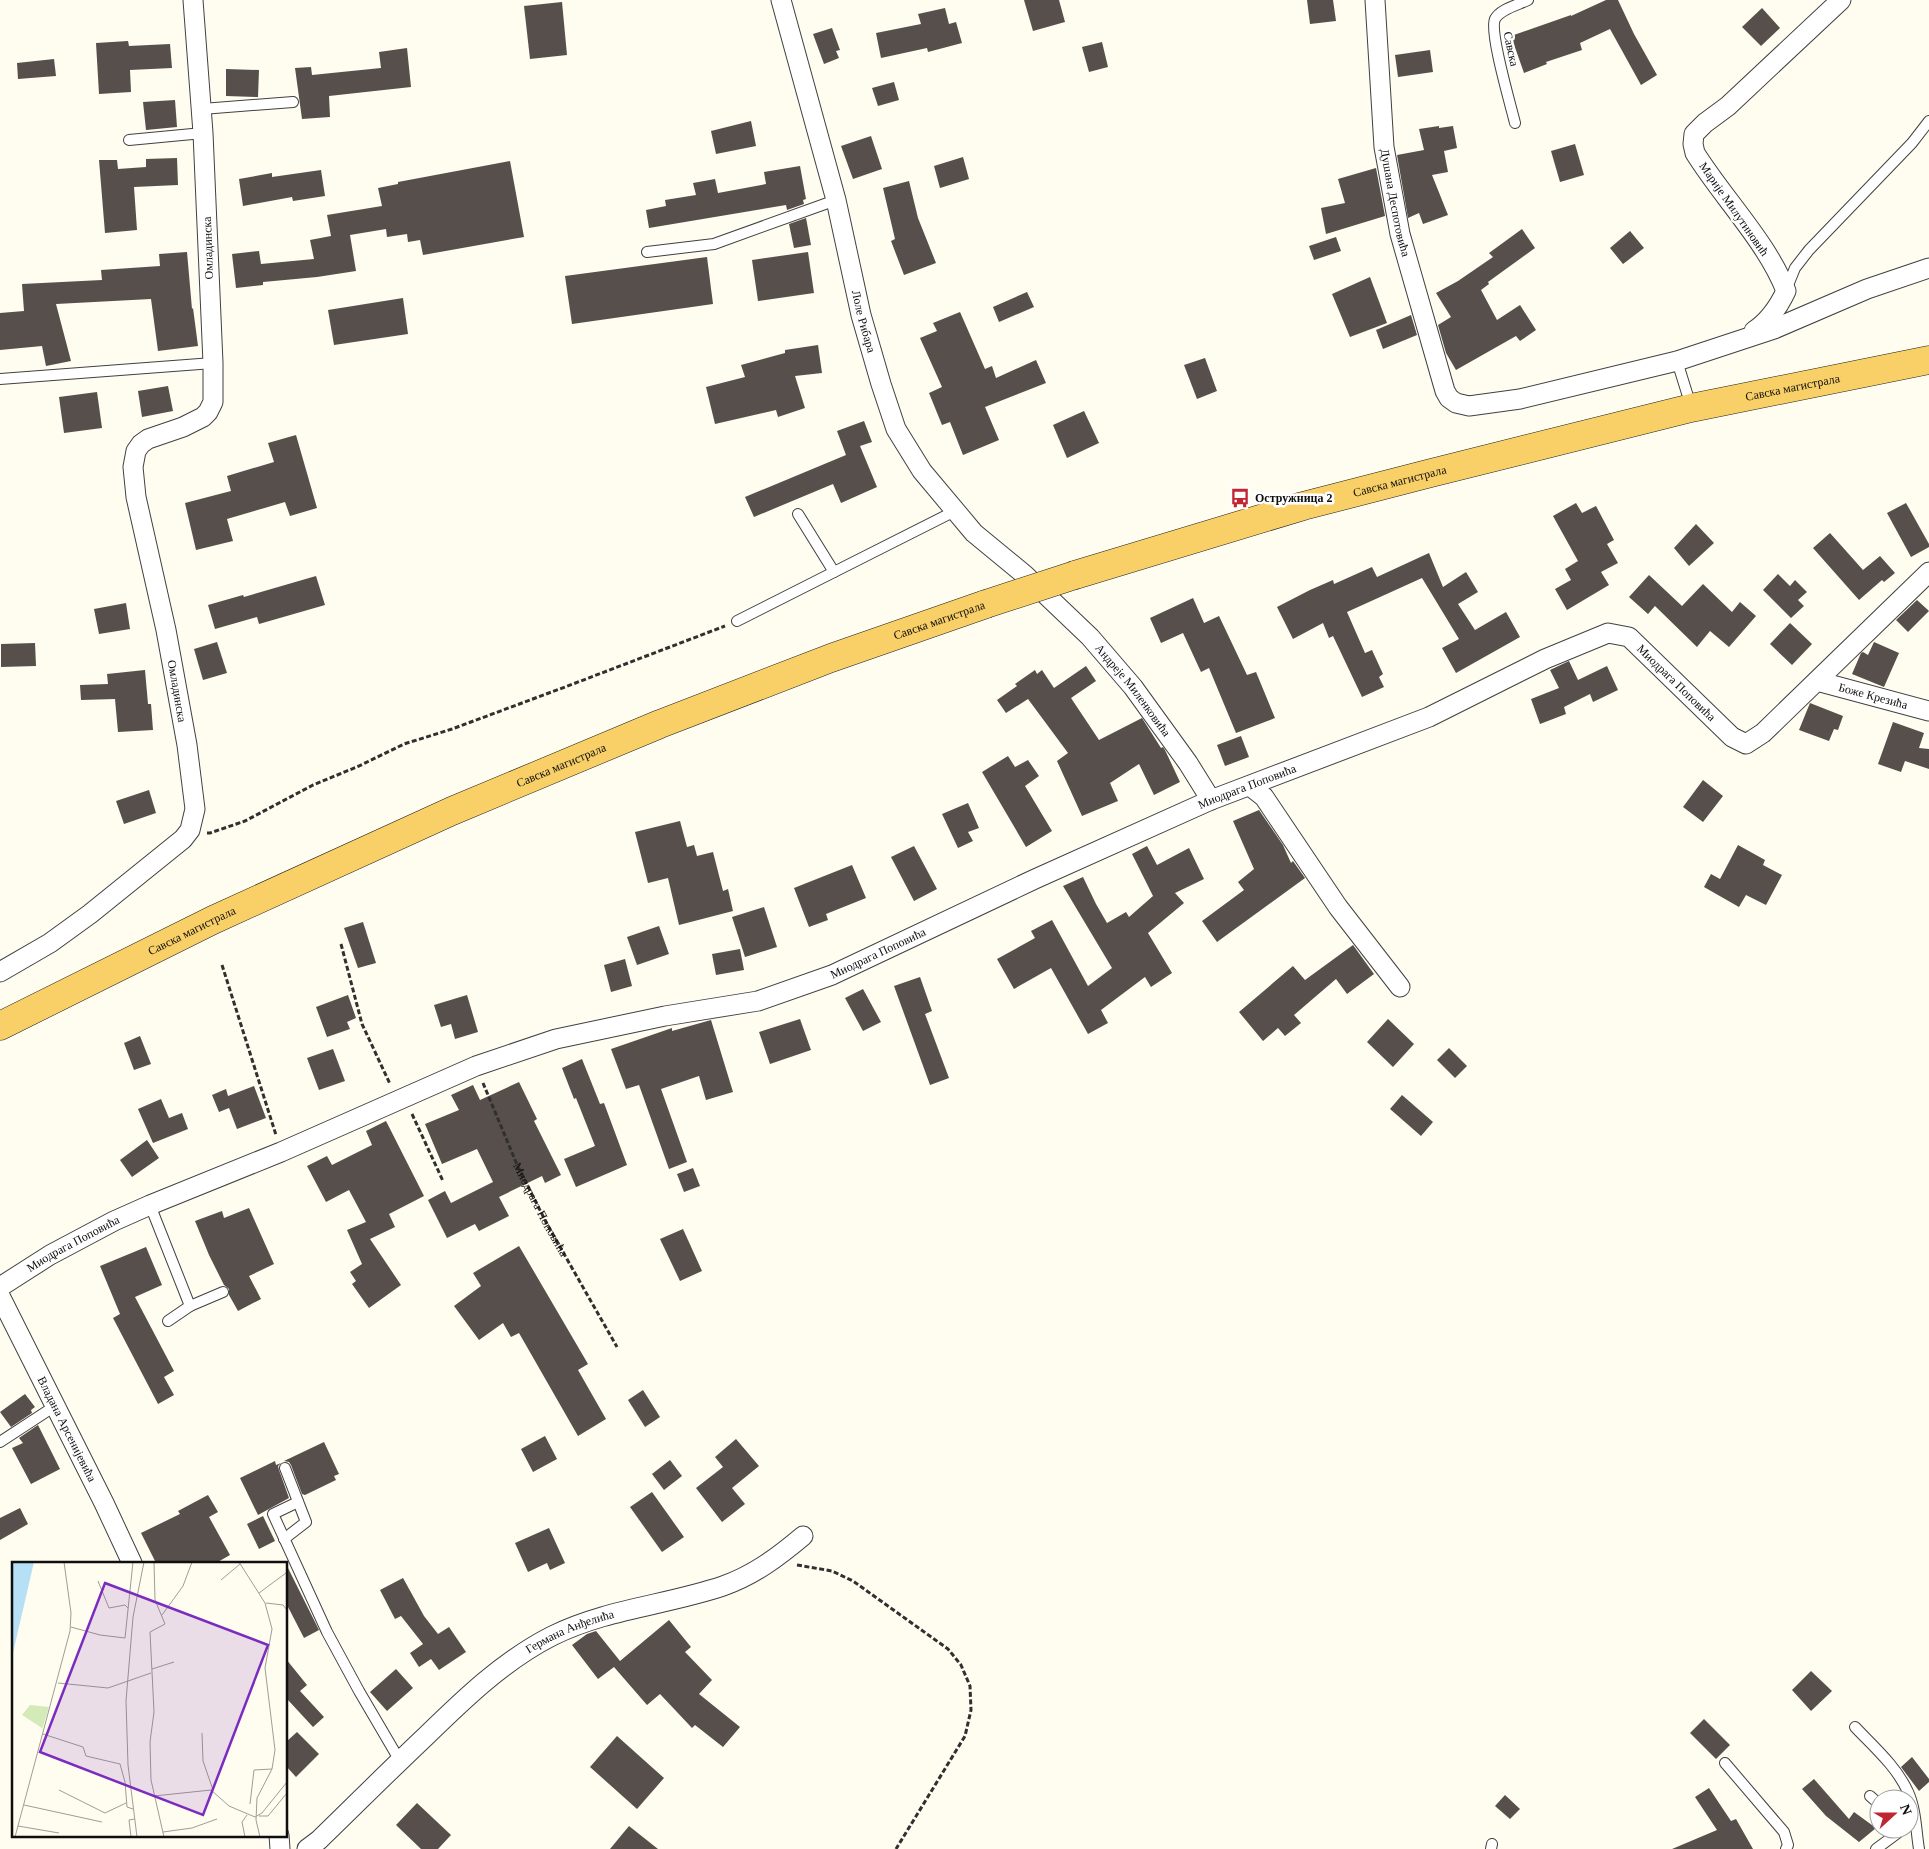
<svg xmlns="http://www.w3.org/2000/svg" width="1929" height="1849" font-family="'Times New Roman',serif">
<style>
.building{fill:#574f4b}
.lines{fill:none;stroke-linecap:round;stroke-linejoin:round}
.lane-casing{stroke:#414141;stroke-width:12}
.street-casing{stroke:#414141;stroke-width:21}
.primary-casing{stroke:#1f1f1f;stroke-width:29}
.path{stroke:#303030;stroke-width:3;stroke-dasharray:5 2.5;stroke-linecap:butt}
.lane{stroke:#fff;stroke-width:10}
.street{stroke:#fff;stroke-width:19}
.primary{stroke:#f8d067;stroke-width:28}
.primary-bridge-casing{stroke:#1f1f1f;stroke-width:29;stroke-linecap:butt}
.primary-bridge{stroke:#f8d067;stroke-width:28}
.labels{text-anchor:middle;dominant-baseline:central;stroke-width:5;stroke-linejoin:round;paint-order:stroke}
.street-label{font-size:12px;fill:#0e0e0e;stroke:#fff}
.poi-label{font-size:12px;font-weight:bold;fill:#0e0e0e;stroke:#fff;text-anchor:start}
.inset-road{fill:none;stroke:#9f9d96;stroke-width:1}
.view{fill:#7b2cbf;fill-opacity:0.15;stroke:#7b2cbf;stroke-width:2.5}
.inset-edge{fill:none;stroke:#0e0e0e;stroke-width:2.5}
</style>
<rect width="100%" height="100%" fill="#fffcf0"/>
<g class="building">
<path d="M1024,0h35l6,22 -32,9z"/>
<path d="M1307,0h26l3,21 -26,3z"/>
<path d="M1606,0h12l16,34 23,41 -16,10 -31,-56 -30,14 2,7 -36,12 1,2 -23,9 -13,-37 60,-21v1z"/>
<path d="M562,2l5,53 -37,4 -6,-53z"/>
<path d="M945,8l4,16 7,-2 6,21 -34,9 -1,-4 -46,10 -5,-25 45,-9 -3,-10z"/>
<path d="M1762,8l18,20 -19,18 -19,-19z"/>
<path d="M832,28l8,22 -4,1 3,7 -15,6 -11,-30z"/>
<path d="M128,41l1,5 41,-2 2,24 -42,2 1,22 -32,2 -3,-51z"/>
<path d="M1102,42l6,25 -19,5 -7,-25z"/>
<path d="M407,48l4,39 -82,9 1,21 -28,2 -7,-51 16,-1 1,8 69,-7 -2,-16z"/>
<path d="M1430,50l3,22 -35,5 -3,-22z"/>
<path d="M54,59l2,17 -38,3 -1,-16z"/>
<path d="M226,69l33,1 -1,27 -32,-1z"/>
<path d="M894,82l5,18 -21,6 -6,-18z"/>
<path d="M175,100l2,27 -31,3 -3,-28z"/>
<path d="M751,121l5,25 -40,8 -5,-23z"/>
<path d="M1439,126v2l14,-2 4,22 -13,3 4,21 -16,3 16,40 -25,9 -4,-11 -11,5 -11,-63 27,-5 -5,-21z"/>
<path d="M871,136l11,33 -29,10 -12,-33z"/>
<path d="M1575,144l9,31 -24,7 -9,-31z"/>
<path d="M963,157l6,22 -29,9 -6,-22z"/>
<path d="M177,158l1,27 -44,2 3,43 -32,3 -6,-73h18l1,9 28,-2v-8z"/>
<path d="M510,161l14,76 -101,18 -3,-15 -12,2 -1,-8 -20,3 -1,-8 -36,6 6,36 -39,6 -54,5v3l-27,3 -4,-34 27,-3 2,13 53,-5 -4,-19 21,-4 -4,-21 55,-9 -4,-18 20,-4v-2z"/>
<path d="M800,166l6,33 -3,1 1,4 -17,6 -1,-5 -137,23 -3,-18 20,-4 -1,-6 31,-5 -3,-12 22,-4 3,14 48,-9 -2,-12z"/>
<path d="M1376,168l9,48 -59,18 -5,-26 24,-5 -7,-24z"/>
<path d="M321,170l4,26 -32,5 -1,-4 -49,9 -4,-27 33,-6v4z"/>
<path d="M909,181l9,37 18,45 -32,12 -13,-34 4,-2 -12,-51z"/>
<path d="M806,218l5,27 -17,3 -5,-24z"/>
<path d="M1522,229l13,19 -47,34 1,2 -8,6 16,30 23,-15 16,25 -16,11 -4,-5 -60,34 -10,-17 -8,-28 13,-8 -15,-24 22,-12 35,-24 -4,-4z"/>
<path d="M1630,231l14,17 -21,16 -13,-16z"/>
<path d="M1336,237l5,14 -27,9 -5,-14z"/>
<path d="M187,252l5,57 1,-1 5,38 -40,5 -7,-52 -95,5 15,57 -25,5 -4,-20 -42,4v-37l24,-2 -2,-27 80,-4 -1,-10 59,-4 -1,-12z"/>
<path d="M808,252l6,41 -56,8 -6,-41z"/>
<path d="M707,257l6,47 -141,20 -7,-48z"/>
<path d="M1370,277l17,46 -37,14 -18,-43z"/>
<path d="M1027,292l7,15 -35,15 -6,-15z"/>
<path d="M403,298l5,36 -74,11 -6,-35z"/>
<path d="M960,312l25,57 7,-3 4,12 40,-18 10,23 -61,24 14,33 -36,15 -13,-33 -8,3 -13,-32 13,-6 -22,-49 17,-7 -4,-8z"/>
<path d="M1411,315l6,20 -34,14 -7,-19z"/>
<path d="M818,345l4,28 -27,3 10,32 -27,9 -2,-7 -61,14 -9,-37 39,-10 -4,-12 44,-12v-3z"/>
<path d="M1205,358l12,33 -20,8 -13,-34z"/>
<path d="M168,386l5,25 -31,6 -4,-26z"/>
<path d="M97,392l5,36 -38,5 -5,-36z"/>
<path d="M1084,411l15,32 -32,15 -14,-33z"/>
<path d="M864,421l8,21 -12,4 17,41 -36,16 -8,-19 -79,33 -9,-20 101,-42 -9,-24z"/>
<path d="M296,435l21,73 -27,8 -5,-14 -58,17 6,22 -37,9 -11,-47 46,-12 -4,-15 47,-14 -6,-19z"/>
<path d="M1576,503l6,10 14,-7 18,34 -7,4 11,19 -17,9 8,13 -42,25 -12,-21 16,-9 -6,-11 13,-8 -25,-45z"/>
<path d="M1906,503l23,41v3l-18,10 -24,-44z"/>
<path d="M1696,524l18,19 -25,23 -15,-18z"/>
<path d="M1830,533l33,37 17,-14 15,17 -11,9 -2,-2 -23,20 -46,-52z"/>
<path d="M1429,553l14,34 23,-15 12,20 -20,12 17,26 31,-18 14,25 -64,36 -14,-25 17,-9 -37,-61 -75,34 18,41 7,-3 11,24 -4,3 5,10 -22,10 -29,-61 -4,2 -6,-15 -30,16 -16,-32 33,-17 23,-10 1,4 38,-17 5,10z"/>
<path d="M1778,574l12,12 5,-6 12,12 -9,8 6,6 -13,12 -28,-28z"/>
<path d="M1649,575l33,31 21,-22 29,28 8,-10 16,14 -27,31 -19,-16 -13,16 -42,-41 -7,8 -19,-17z"/>
<path d="M316,576l9,29 -66,19 -2,-7 -42,12 -7,-24 35,-10 1,2z"/>
<path d="M1193,598l11,25 15,-7 28,59 9,-3 19,46 -39,15 -27,-65 -8,4 -18,-39 -22,10 -11,-25z"/>
<path d="M1917,600l12,11 -21,21 -12,-12z"/>
<path d="M126,603l4,26 -31,5 -5,-25z"/>
<path d="M1790,623l22,21 -20,21 -22,-21z"/>
<path d="M217,642l10,31 -24,7 -9,-31z"/>
<path d="M1874,642l25,11 -15,34 -32,-13 9,-21 2,-1 5,3z"/>
<path d="M35,643l1,23 -35,1v-23z"/>
<path d="M1569,661l9,19 29,-14 11,24 -25,12 -3,-8 -26,13 2,7 -26,10 -9,-25 28,-11 -9,-18z"/>
<path d="M1086,666l10,15 -25,17 28,42 43,-22 19,30 2,-1 2,3 15,32 -26,13 -15,-31 -29,19 8,18 -36,15 -25,-55 11,-8 -40,-54 -22,14 -9,-13 20,-14 -2,-2 20,-14 2,4 5,-4 12,18z"/>
<path d="M145,670l3,34h3l2,26 -35,2 -3,-33 -34,1 -1,-15 28,-1 -1,-10z"/>
<path d="M1810,703l33,13 -5,14 -4,-1 -5,12 -30,-11z"/>
<path d="M1893,722l31,11 -5,15 10,1v20l-24,-8 -4,11 -23,-8z"/>
<path d="M1241,736l8,21 -24,9 -8,-21z"/>
<path d="M1008,756l7,11 13,-7 11,16 -14,10 27,45 -26,16 -44,-75z"/>
<path d="M1703,780l20,16 -20,26 -20,-15z"/>
<path d="M149,790l7,23 -32,11 -8,-23z"/>
<path d="M968,803l11,25 -11,4 5,9 -15,7 -16,-34z"/>
<path d="M1259,810l24,35 8,18 2,-2 12,17 -88,64 -15,-21 42,-31 -6,-8 16,-13 -21,-48z"/>
<path d="M680,821l7,26 7,-2 3,11 16,-4 10,39 5,-2 5,22 -54,14 -11,-47 -20,5 -13,-51z"/>
<path d="M1738,845l27,15 -2,5 19,10 -16,30 -20,-10 -7,12 -35,-20 7,-13 9,5z"/>
<path d="M914,846l23,43 -23,12 -23,-44z"/>
<path d="M1147,846l10,19 32,-17 15,31 -29,14 9,10 -36,30 24,40 -21,14 -6,-10 -44,33 7,13 -20,11 -37,-66 -37,21 -17,-30 38,-21 -4,-7 21,-11 36,66 24,-18 -49,-82 20,-9 13,27 11,19 19,-11 3,5 24,-21 -21,-42z"/>
<path d="M852,865l14,33 -40,16 2,6 -19,7 -15,-39z"/>
<path d="M764,907l13,40 -32,10 -13,-40z"/>
<path d="M363,922l13,41 -18,5 -14,-40z"/>
<path d="M659,926l10,28 -32,11 -10,-28z"/>
<path d="M1353,945l21,29 -27,20 -11,-15 -42,36 7,8 -16,13 -7,-8 -15,13 -24,-29 54,-46 12,14z"/>
<path d="M740,949l4,21 -28,5 -4,-21z"/>
<path d="M625,959l7,27 -21,6 -7,-27z"/>
<path d="M920,977l12,34 -7,3 24,64 -19,7 -36,-99z"/>
<path d="M863,989l18,33 -18,9 -18,-33z"/>
<path d="M348,995l8,23 -9,4 3,7 -23,8 -11,-30z"/>
<path d="M467,995l11,37 -23,7 -4,-15 -10,3 -7,-22z"/>
<path d="M800,1019l11,31 -41,14 -11,-32z"/>
<path d="M1388,1019l26,25 -21,23 -26,-25z"/>
<path d="M711,1020l22,72 -27,8 -7,-24 -38,13 26,73 -18,7 -30,-84 -13,4 -15,-40 61,-21v3z"/>
<path d="M140,1036l11,28 -17,6 -10,-27z"/>
<path d="M1449,1048l18,18 -12,12 -18,-18z"/>
<path d="M333,1049l12,32 -26,9 -12,-32z"/>
<path d="M582,1059l18,45 4,-1 23,62 -51,22 -12,-28 31,-13 -19,-48 -2,1 -12,-31z"/>
<path d="M519,1082l18,37 -3,2 27,54 -16,8 -3,-7 -43,21 10,19 -30,15 -4,-7 -28,14 -19,-38 17,-9 6,12 42,-21 -16,-33 -35,15 -17,-40 34,-14 -8,-15 22,-10 7,15z"/>
<path d="M254,1086l12,32 -29,11 -8,-21 -10,4 -7,-17 14,-6 2,7z"/>
<path d="M1402,1095l31,27 -12,14 -31,-27z"/>
<path d="M161,1099l8,19 13,-5 6,16 -35,14 -15,-34z"/>
<path d="M386,1121l38,75 -35,18 6,13 -25,12 31,46 -32,23 -17,-24 4,-3 -6,-9 12,-8 -15,-34 19,-8 -17,-32 -23,12 -19,-36 20,-10 5,9 40,-20 -6,-14z"/>
<path d="M147,1140l12,18 -27,19 -12,-17z"/>
<path d="M693,1168l7,18 -16,6 -7,-18z"/>
<path d="M249,1208l25,56 -25,12 12,23 -23,12 -9,-16v-6l-5,-4 -15,-30 -14,-34 27,-10 2,7z"/>
<path d="M683,1229l19,42 -22,10 -20,-42z"/>
<path d="M519,1246l69,118 -10,6 28,49 -28,17 -59,-103 -8,4 -8,-14 -24,17 -25,-34 27,-20 -8,-13z"/>
<path d="M146,1247l16,38 -27,12 39,74 -10,6 10,18 -16,9 -45,-86 7,-4 -20,-48z"/>
<path d="M643,1390l17,27 -15,10 -17,-27z"/>
<path d="M25,1394l10,13 -4,3 1,3 -21,14 -11,-15z"/>
<path d="M38,1425l22,44 -29,15 -19,-36 11,-5 -4,-5z"/>
<path d="M545,1436l12,23 -24,13 -12,-23z"/>
<path d="M736,1439l23,27 -27,22 13,16 -23,18 -26,-34 27,-21 -8,-10z"/>
<path d="M324,1442l15,32 -5,2 2,4 -31,15 -3,-1 -11,-29 -2,-3 -5,-1z"/>
<path d="M670,1460l12,16 -18,14 -12,-16z"/>
<path d="M275,1461l1,4 5,-2 -3,3 1,4 10,28 -31,17 -18,-37z"/>
<path d="M652,1492l32,45 -22,15 -32,-45z"/>
<path d="M208,1495l10,17 -9,5 21,38 -14,8h-60l-15,-30 39,-19 -2,-3z"/>
<path d="M20,1508l8,16 -28,16v-22z"/>
<path d="M263,1516l12,25 -16,8 -12,-25z"/>
<path d="M549,1528l16,35 -15,7 -3,-7 -19,9 -13,-29z"/>
<path d="M286,1564l33,66 -15,8 -18,-35z"/>
<path d="M403,1578l21,38 14,18 11,-7 17,25 -27,18 -8,-11 -12,8 -9,-14 13,-9 -22,-28 -6,3 -15,-29z"/>
<path d="M669,1620l22,27 -6,5 27,28 -13,14 41,33 -17,20 -28,-22 -3,3 -32,-34 -13,11 -33,-38 -16,12 -26,-34 15,-11 9,-3 24,30z"/>
<path d="M286,1659l21,26 -7,6 24,26 -11,10 -25,-27 -2,2z"/>
<path d="M396,1669l17,19 -26,23 -17,-19z"/>
<path d="M1811,1671l21,20 -21,20 -19,-21z"/>
<path d="M1704,1719l26,26 -14,14 -26,-26z"/>
<path d="M297,1732l22,22 -23,23 -10,-11v-24z"/>
<path d="M617,1736l47,42 -27,31 -47,-42z"/>
<path d="M1912,1757l17,22v3l-10,9 -18,-24z"/>
<path d="M1814,1779l35,40 5,-7 22,16 -17,14 -33,-26 -24,-27z"/>
<path d="M1709,1788l22,33 5,-2 17,30h-81l45,-19 -22,-33z"/>
<path d="M1505,1795l15,14 -10,10 -15,-13z"/>
<path d="M417,1803l34,32 -13,14h-17l-25,-24z"/>
<path d="M629,1826l29,23h-48z"/>
</g>
<g class="lines">
<defs>
<g id="lane">
<path d="M202,109l91,-7"/>
<path d="M1515,123c-4,-17 -26,-91 -20,-104 5,-10 23,-14 33,-19"/>
<path d="M129,140l74,-7"/>
<path d="M647,252l67,-8 122,-44"/>
<path d="M1786,290l9,-22 14,-18 103,-107 17,-22"/>
<path d="M1677,361l14,45"/>
<path d="M0,379l213,-16"/>
<path d="M798,514l36,58 121,-61"/>
<path d="M737,621l97,-49"/>
<path d="M150,1205l40,101 33,-14"/>
<path d="M168,1321l22,-15"/>
<path d="M0,1442l55,-36"/>
<path d="M298,1502l-25,12 54,118 32,59 41,70"/>
<path d="M284,1539l22,-17 -21,-54"/>
<path d="M1855,1727c19,20 42,40 53,65 8,17 8,39 11,57"/>
<path d="M1725,1763l59,69 4,13 -2,4"/>
<path d="M1870,1796l9,8"/>
<path d="M1491,1849l1,-5"/>
<path d="M1876,1849l23,-17v-3"/>
</g>
<g id="street">
<path id="s2" d="M781,0l55,200 25,115 20,69 15,45 26,42 52,62 51,42 65,62 43,50 55,76 23,37"/>
<path id="s3" d="M1375,0l9,147 16,87 45,157 4,7 7,5 13,3 51,-7 157,-38 97,-32 93,-40 62,-21"/>
<path d="M1754,331c15,-10 24,-23 32,-40 -19,-49 -63,-93 -91,-138l-2,-9 1,-10 11,-11 23,-17 113,-106"/>
<path id="s4" d="M1817,681l112,30"/>
<path d="M1250,786l14,11 74,110 62,80"/>
<path d="M0,972l50,-29 40,-29 93,-75 7,-9 5,-21 -8,-64 -21,-115 -30,-133 -3,-30 3,-16 5,-7 7,-5 35,-12 20,-10 5,-5 5,-10v-39l-10,-230 -10,-133"/>
<path id="s5" d="M0,1287l50,-32 64,-34 36,-16 131,-53 195,-86 80,-27 109,-23 93,-15 74,-26 203,-96 176,-79 218,-83 116,-58 63,-26 21,4 103,100 14,7 17,-11 166,-161"/>
<path id="s6" d="M0,1296l104,207 28,60"/>
<path d="M279,1835l1,14"/>
<path id="s7" d="M307,1849l12,-9c35,-34 70,-69 106,-103 39,-38 78,-76 127,-101 54,-27 115,-31 171,-50 31,-11 55,-29 80,-50"/>
</g>
<g id="primary">
<path id="s8" d="M1075,575l228,-69 128,-33 260,-65 238,-48"/>
<path id="s9" d="M0,1026l213,-106 239,-109 208,-87 171,-66 155,-54"/>
</g>
</defs>
<use href="#lane" class="lane-casing"/>
<use href="#street" class="street-casing"/>
<use href="#primary" class="primary-casing"/>
<g class="path">
<path d="M207,833h3l35,-12 68,-36 46,-19 45,-22 48,-15 113,-42 160,-61"/>
<path d="M341,944l21,80 28,60"/>
<path d="M222,965l54,170"/>
<path id="s1" d="M483,1083l35,84 29,57 70,123"/>
<path d="M412,1114l31,67"/>
<path d="M797,1565l35,6 21,10 95,68 13,16 9,21 1,24 -6,26 -69,113"/>
</g>
<use href="#lane" class="lane"/>
<use href="#street" class="street"/>
<use href="#primary" class="primary"/>
<defs>
<path id="primary-bridge" d="M986,604l89,-29"/>
</defs>
<use href="#primary-bridge" class="primary-bridge-casing"/>
<use href="#primary-bridge" class="primary-bridge"/>
</g>
<defs>
<symbol id="bus-bare" viewBox="-9 -9 18 18"><path d="M-5-6H5V4H4V6H2V4H-2V6H-4V4H-5ZM-3.5-4V0h7V-4ZM-3.5 1.2v1.5H-2V1.2ZM2 1.2v1.5H3.5V1.2Z" fill="#bf2632" stroke="#fff" stroke-width="2.5" paint-order="stroke"/></symbol>
</defs>
<g fill-rule="evenodd">
<use href="#bus-bare" x="1226" y="484" width="28" height="28"/>
</g>
<g class="labels">
<g class="street-label">
<text transform="translate(1511 49) rotate(78)">Савска</text>
<text stroke="none"><textPath href="#s3" startOffset="204">Душана Деспотовића</textPath></text>
<text transform="translate(1734 209) rotate(55)">Марије Милутиновић</text>
<text transform="translate(208 248) rotate(-92)">Омладинска</text>
<text stroke="none"><textPath href="#s2" startOffset="332">Лоле Рибара</textPath></text>
<text stroke="none"><textPath href="#s8" startOffset="742">Савска магистрала</textPath></text>
<text stroke="none"><textPath href="#s8" startOffset="338">Савска магистрала</textPath></text>
<text stroke="none"><textPath href="#s9" startOffset="1024">Савска магистрала</textPath></text>
<text stroke="none"><textPath href="#s5" startOffset="1830">Миодрага Поповића</textPath></text>
<text stroke="none"><textPath href="#s2" startOffset="799">Андреје Миленковића</textPath></text>
<text transform="translate(177 691) rotate(80)">Омладинска</text>
<text stroke="none"><textPath href="#s4" startOffset="58">Боже Крезића</textPath></text>
<text stroke="none"><textPath href="#s9" startOffset="619">Савска магистрала</textPath></text>
<text stroke="none"><textPath href="#s5" startOffset="1350">Миодрага Поповића</textPath></text>
<text stroke="none"><textPath href="#s9" startOffset="214">Савска магистрала</textPath></text>
<text stroke="none"><textPath href="#s5" startOffset="945">Миодрага Поповића</textPath></text>
<text stroke="none"><textPath href="#s1" startOffset="139">Миодрага Поповића</textPath></text>
<text stroke="none"><textPath href="#s5" startOffset="85">Миодрага Поповића</textPath></text>
<text stroke="none"><textPath href="#s6" startOffset="149">Владана Арсенијевића</textPath></text>
<text stroke="none"><textPath href="#s7" startOffset="344">Германа Анђелића</textPath></text>
</g>
<g class="poi-label">
<text x="1255" y="498">Остружница 2</text>
</g>
</g>
<g transform="translate(12 1562)">
<rect width="275" height="275" fill="#fffcf0"/>
<path d="M18,143l19,2 -8,26 1,-5 -20,-13z" fill="#d4eab9"/>
<path d="M0,0h22l-22,95z" fill="#b5e0f6"/>
<path class="inset-road" d="M142,0l1,38 10,24 -15,8 4,80 -4,30 1,38 13,57M227,0l26,41 7,26 -7,39 10,82 -3,19 -15,29 -1,22 4,17M209,18l19,-16M86,19l11,27 16,-3 3,3M247,31l27,-20M254,41l17,2 4,5M150,53l21,-29 9,-24M59,65l29,8 25,3 8,-76M140,107l22,-7M46,121l50,5 43,-15M190,171l1,28 10,29M31,172l40,13 3,9 34,8 5,18 2,25 6,2M47,228l46,23 21,-10M142,234l57,-6 18,16 26,11M238,242l4,-34 18,-1M12,243l78,17M247,254h9l19,-23M243,255l7,-4 25,-31M6,264l41,7M151,270l29,-4 25,-9M3,275l55,-206 1,-18 -7,-51M119,275l-2,-17 6,-1M125,275l-9,-72 -2,-64 7,-84 11,-55M233,275l-3,-15 5,-7"/>
<path class="view" d="M93,21l163,62 -65,170 -163,-63z"/>
<rect width="275" height="275" class="inset-edge"/>
</g>
<g transform="translate(1894 1814) rotate(69)"><circle r="24" fill="#ffffff" stroke="#9f9f9f"/>
<path d="M0-4L9 19L0 12L-9 19Z" fill="#bf2632"/>
<text y="-8" font-size="14" font-weight="bold" text-anchor="middle" fill="#0e0e0e">N</text>
</g>
</svg>
